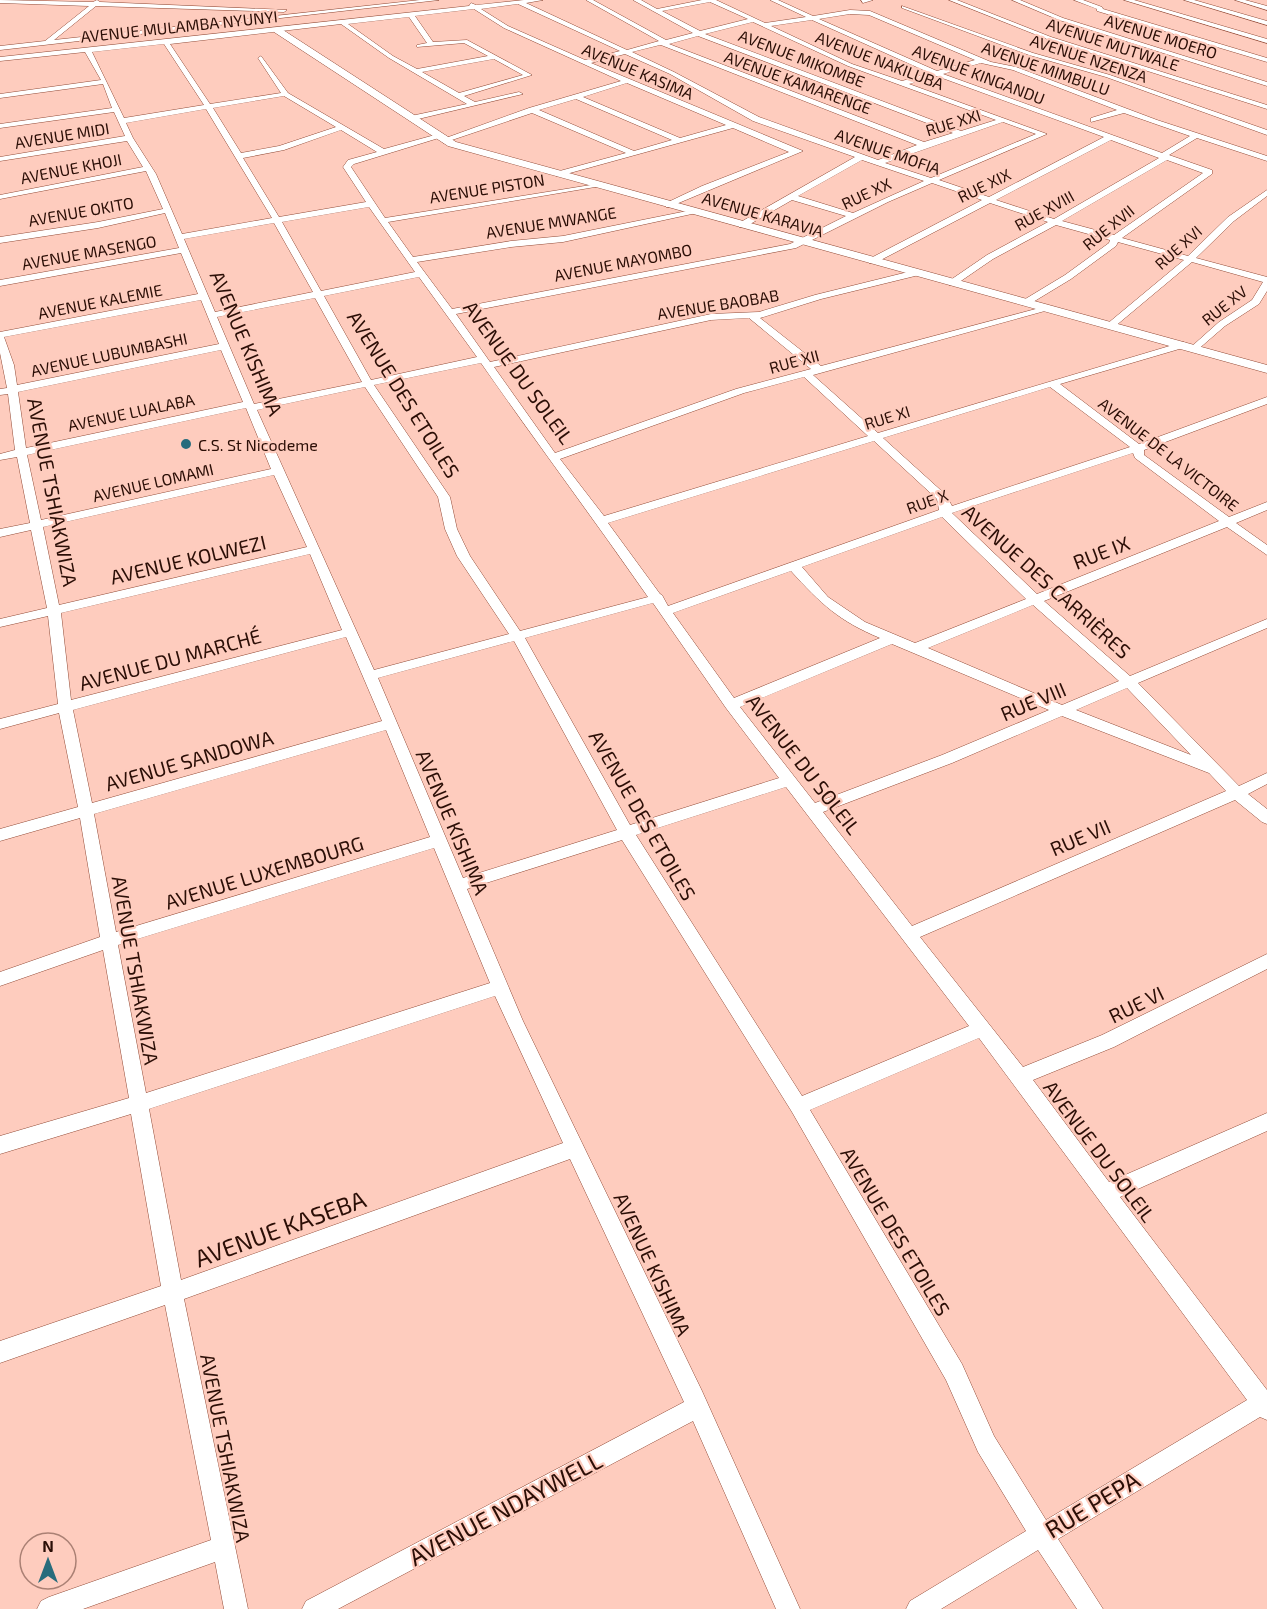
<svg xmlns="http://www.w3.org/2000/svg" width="1267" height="1609" font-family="'Exo 2',sans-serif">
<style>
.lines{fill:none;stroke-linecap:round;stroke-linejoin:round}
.minor-casing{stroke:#924b37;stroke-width:1}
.tertiary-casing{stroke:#924b37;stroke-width:1}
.minor{fill:#fff;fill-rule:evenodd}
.tertiary{fill:#fff;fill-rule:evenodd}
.poi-dot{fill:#286c7c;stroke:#feccbe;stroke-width:2}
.labels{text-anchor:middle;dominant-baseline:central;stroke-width:4.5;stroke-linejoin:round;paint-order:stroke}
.far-street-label{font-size:16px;fill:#2b0e06;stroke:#feccbe}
.far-poi-label{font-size:16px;fill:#2b0e06;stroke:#feccbe;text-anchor:start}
.street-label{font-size:20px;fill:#2b0e06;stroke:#feccbe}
.near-street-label{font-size:24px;fill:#2b0e06;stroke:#feccbe}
</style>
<rect width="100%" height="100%" fill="#feccbe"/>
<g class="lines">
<defs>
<g id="minor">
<path d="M0,0l93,2 4,-2 3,2 187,8 -3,2 -188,-6 -42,34 366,-40h19l-439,50v-4l45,-5 44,-35 -89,-3z"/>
<path d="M524,0h19l-17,3 101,47 32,-9 -73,-41h7l73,40 27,-7 -60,-33h8l16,9 45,-9h14l49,23 41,-6 -36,-17h8l35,16 37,-6 20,1 121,51 25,5 141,53 110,36v5l-70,-23 -28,17 43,15v4l-90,64 66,18 40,-39 39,-27v6l-33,25 -38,37 71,19v14l-8,13 -34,22 -30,26 -5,-3 1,-2 28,-25 33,-22 11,-18 -71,-20 -79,66h-6v-4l77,-64 -66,-18 -2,4 -45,33 -43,26h-6v-4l43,-26 44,-32 1,-3 -54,-15 -63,34 -38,26h-6v-4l38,-26 61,-33 -58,-19 -115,60h-6v-4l113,-59 -50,-17 -44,19 -92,46 -340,66 34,48 221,-48 48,-2 56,-17 101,-25 3,1v4l-98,24 -61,19 61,48 226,-60 5,3 -239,66 65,58 305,-91 3,1v4l-126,37 79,60 128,-47v7l-123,46v5l85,62 38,-15v8l-31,13 31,22v10l-40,-28 -183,74 86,75 137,-57v9l-129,55 101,103 28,-13v11l-19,10 19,15v15l-5,-2 -27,-22 -315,137 103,130 79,-32 165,-81v15l-153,78 -81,33 76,102 158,-69v18l-147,66 147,193v30l-7,-3 -202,122 45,70h-26l-39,-59 -97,59h-35l4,-8 116,-70 -48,-79 -32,-72 -154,-268 -170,-272 -155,49 56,132 179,370 98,218h-24l-83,-188 -355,188h-36l4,-8 378,-199 -114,-243 -386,140 64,310h-24l-9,-47 -132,47h-46l4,-8 8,-4 162,-57 -46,-235 -165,58v-22l161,-55 -30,-172 -131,40v-18l129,-38 -26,-148 -103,36v-14l100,-35 -20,-119 -80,23v-12l78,-22 -19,-94 -59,16v-10l58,-15 -10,-88 -48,11v-8l47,-11 -16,-78 -31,7v-8l30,-6 -13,-66 -17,3v-6l15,-4 -7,-56 -8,1v-6l7,-1 -7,-35v-21l198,-38 -17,-41 -181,33v-6l179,-32 -14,-35 -67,15 -98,15v-6l98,-15 65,-13 -17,-38 -146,28v-4l143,-28 -16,-26 -127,20v-4l125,-21 -11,-24 -114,16v-4l112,-16 -9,-24 -103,14v-4l101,-14 -16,-28 -85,9v-4l469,-51 2,-3 5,2zM710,2l38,17 -48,12 -38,-20zM518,4l102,47 -35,9 -77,-34 -27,-17zM474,9l30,19 117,53 -92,27 -86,31v4l89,-30 94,40 -70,19v4h3l174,-48 56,24 -87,34 -36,17v4h3l134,-56 -212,-88 34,-9 45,20 83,47 102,36 -116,66v4h6l47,-27 54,16 -56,28 -338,65 -35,-47 94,-15 52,-5 138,-30 -4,-3 -134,27 -52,5 -98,16 -25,-35 213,-36 -4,-2 -212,34 -34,-51 3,-3 88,-27v-4l-58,16 -96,-56 -27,-37 -3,2 23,35 -71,11 -40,-60 171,-20 48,34 78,46 -56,12 3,4 109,-26 -4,-2 -44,10 -11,-6 68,-21 -65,-35 -34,2 -18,-26zM850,14l19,1 106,45 -38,11 -118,-52zM409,17l18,26 -10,2v2l47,-4 24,13 -71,13 -24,-13 -45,-32zM812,20l118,53 -28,8 -50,-17 -81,-38zM753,22l95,44 148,54 -35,11 -256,-97zM698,36l255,97 -29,9 -255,-98zM164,44l40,61 -80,13 -32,-66zM660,45h1l256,100 -39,15 -119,-43 -85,-45 -42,-20zM494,59l29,16 -64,18 -37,-21zM981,63l32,7 104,40 -26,8v4l33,-9 66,23 -28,17 -219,-79zM936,76l9,3 159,58 -115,60 -50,-17 108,-46 -138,-50zM627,83l99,42 -46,13 -97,-41zM284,96l52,31 -57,19 -38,7 -28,-45zM576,99l96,41 -38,11 -95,-41zM206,109l66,109 -90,16 -26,-60 -23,-36 -7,-15zM1003,122l33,12 -105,44 -46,-15zM341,130l36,22 -29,8 -5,7 23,35 -87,15 -36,-59 41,-8zM1111,140l48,18 -105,61 -58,-19zM862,160l62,21 -71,32 -55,-17zM1167,160l36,13 -89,62 -52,-14zM369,207l46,65 -94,19 -39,-69zM274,223l39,69 -98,20 -31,-73zM419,277l58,80 -106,23 -47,-84zM315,298l47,84 -108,22 -37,-87zM201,300l18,44 -202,41 -3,-20 -10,-28zM749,318l62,51 -75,20 -181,64 -61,-86 217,-47zM221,350l22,52 -217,46 -8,-56zM481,363c55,79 112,155 167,234l-128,34 -50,-75 -13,-27 -7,-32 -76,-112zM804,377l64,59 -264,80 -44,-57 184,-66zM365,387l73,110 7,32 12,27 52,78 -135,36 -117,-260zM1050,387l80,60 -178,59 -6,-11 -63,-57zM246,408l25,61 -230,51 -14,-65zM874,441l63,58 2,11 -271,96 -6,-11 -2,-1 -52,-71zM1133,453l2,5 84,63 -182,73 -85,-81zM274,475l33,72 -248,58 -16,-78zM942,517l84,82 -111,44 -50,-21 -37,-25 -26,-30zM310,554l32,76 -271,70 -10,-87zM791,571c30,33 48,50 89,67l-146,60 -61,-85zM653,603l73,105 53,70 -149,47 -105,-187zM1033,605l86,76 -57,24 -134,-57zM346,637l36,84 -290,82 -19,-93zM514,641l103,189 -154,48 -85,-200zM892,644l157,66 -107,45 -127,48 -75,-96zM1127,688l64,67 -115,-45zM1062,716l147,57 17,18 -314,135 -89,-114 129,-49zM386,730l44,107 -314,95 -22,-118zM786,787l183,239 -167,70 -166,-261zM434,848l56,135 -344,110 -28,-148zM495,996l68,147 -382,137 -32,-171zM979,1038l268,362 -201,120 -52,-84 -32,-72 -152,-254z"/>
<path d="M861,0h12l-10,3z"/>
<path d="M949,0h8l94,37 216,68v4l-220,-70z"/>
<path d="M1012,0h8l43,18 204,64v4l-208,-66z"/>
<path d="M1074,0h9l19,7 1,2 164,49v4l-170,-51v-2z"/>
<path d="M1124,0h10l133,39v4z"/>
<path d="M1184,0h10l73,21v4z"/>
<path d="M1235,0h10l22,6v4z"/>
<path d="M902,6l131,47 77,22 157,55v5l-161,-58 -77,-22 -127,-47z"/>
</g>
<path id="tertiary" d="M274,28h6l176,114 811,223v8l-819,-227 -174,-114z"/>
</defs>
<use href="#minor" class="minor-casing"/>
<use href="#tertiary" class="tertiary-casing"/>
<use href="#minor" class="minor"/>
<use href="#tertiary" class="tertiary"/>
</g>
<circle class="poi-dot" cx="186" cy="444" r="6"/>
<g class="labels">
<g class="far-street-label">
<text transform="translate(179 26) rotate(-6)">AVENUE MULAMBA NYUNYI</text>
<text transform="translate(1161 36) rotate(17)">AVENUE MOERO</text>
<text transform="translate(1113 44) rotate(18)">AVENUE MUTWALE</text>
<text transform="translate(802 58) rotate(21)">AVENUE MIKOMBE</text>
<text transform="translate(1089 58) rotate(18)">AVENUE NZENZA</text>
<text transform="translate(880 60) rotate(21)">AVENUE NAKILUBA</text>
<text transform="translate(1046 68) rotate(19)">AVENUE MIMBULU</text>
<text transform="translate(638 71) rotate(23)">AVENUE KASIMA</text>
<text transform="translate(979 74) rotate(21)">AVENUE KINGANDU</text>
<text transform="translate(798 82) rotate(20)">AVENUE KAMARENGE</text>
<text transform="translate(953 122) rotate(-17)">RUE XXI</text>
<text transform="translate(62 135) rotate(-9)">AVENUE MIDI</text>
<text transform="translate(888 151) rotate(19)">AVENUE MOFIA</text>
<text transform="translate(71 168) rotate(-11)">AVENUE KHOJI</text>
<text transform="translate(984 185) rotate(-26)">RUE XIX</text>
<text transform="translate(487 188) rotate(-9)">AVENUE PISTON</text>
<text transform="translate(866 193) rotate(-25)">RUE XX</text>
<text transform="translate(1044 210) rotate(-29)">RUE XVIII</text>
<text transform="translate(81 211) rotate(-10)">AVENUE OKITO</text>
<text transform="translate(763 214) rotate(16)">AVENUE KARAVIA</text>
<text transform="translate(551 222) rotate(-9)">AVENUE MWANGE</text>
<text transform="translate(1108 227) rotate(-39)">RUE XVII</text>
<text transform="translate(1178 247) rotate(-42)">RUE XVI</text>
<text transform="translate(89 252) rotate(-10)">AVENUE MASENGO</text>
<text transform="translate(623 262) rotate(-11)">AVENUE MAYOMBO</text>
<text transform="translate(100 301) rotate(-11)">AVENUE KALEMIE</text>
<text transform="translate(718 304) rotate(-9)">AVENUE BAOBAB</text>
<text transform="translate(1224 305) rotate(-39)">RUE XV</text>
<text transform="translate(109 354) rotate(-12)">AVENUE LUBUMBASHI</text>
<text transform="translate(794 361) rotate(-15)">RUE XII</text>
<text transform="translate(131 412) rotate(-12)">AVENUE LUALABA</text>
<text transform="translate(887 417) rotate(-17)">RUE XI</text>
<text transform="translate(1169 454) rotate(38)">AVENUE DE LA VICTOIRE</text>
<text transform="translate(153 482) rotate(-13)">AVENUE LOMAMI</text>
<text transform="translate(927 501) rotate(-20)">RUE X</text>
</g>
<g class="far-poi-label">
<text x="198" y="444">C.S. St Nicodeme</text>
</g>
<g class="street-label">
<text transform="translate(247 343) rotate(67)">AVENUE KISHIMA</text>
<text transform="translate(519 372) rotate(54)">AVENUE DU SOLEIL</text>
<text transform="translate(404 394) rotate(58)">AVENUE DES ETOILES</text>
<text transform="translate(53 492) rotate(79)">AVENUE TSHIAKWIZA</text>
<text transform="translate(1101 552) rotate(-21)">RUE IX</text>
<text transform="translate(188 559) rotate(-13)">AVENUE KOLWEZI</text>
<text transform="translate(1047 581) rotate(42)">AVENUE DES CARRIÈRES</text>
<text transform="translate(170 659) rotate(-15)">AVENUE DU MARCHÉ</text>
<text transform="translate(1033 701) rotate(-23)">RUE VIII</text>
<text transform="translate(189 760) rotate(-16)">AVENUE SANDOWA</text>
<text transform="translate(804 764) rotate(52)">AVENUE DU SOLEIL</text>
<text transform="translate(643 815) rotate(60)">AVENUE DES ETOILES</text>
<text transform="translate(453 822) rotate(67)">AVENUE KISHIMA</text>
<text transform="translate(1080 837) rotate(-23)">RUE VII</text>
<text transform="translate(264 872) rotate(-17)">AVENUE LUXEMBOURG</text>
<text transform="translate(136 970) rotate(80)">AVENUE TSHIAKWIZA</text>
<text transform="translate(1136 1004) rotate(-26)">RUE VI</text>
<text transform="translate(1100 1151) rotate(53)">AVENUE DU SOLEIL</text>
<text transform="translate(896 1231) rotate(59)">AVENUE DES ETOILES</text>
<text transform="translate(653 1264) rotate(65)">AVENUE KISHIMA</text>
<text transform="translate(226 1448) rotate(79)">AVENUE TSHIAKWIZA</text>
</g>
<g class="near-street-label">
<text transform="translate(280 1228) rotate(-20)">AVENUE KASEBA</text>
<text transform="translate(1092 1504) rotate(-31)">RUE PEPA</text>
<text transform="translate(505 1508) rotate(-28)">AVENUE NDAYWELL</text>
</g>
</g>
<g transform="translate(48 1561)"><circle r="28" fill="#feccbe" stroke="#aa8074" stroke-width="1.5"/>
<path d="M0-4.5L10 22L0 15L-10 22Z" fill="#286c7c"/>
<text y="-9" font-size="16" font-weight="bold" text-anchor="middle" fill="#2b0e06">N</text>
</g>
</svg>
